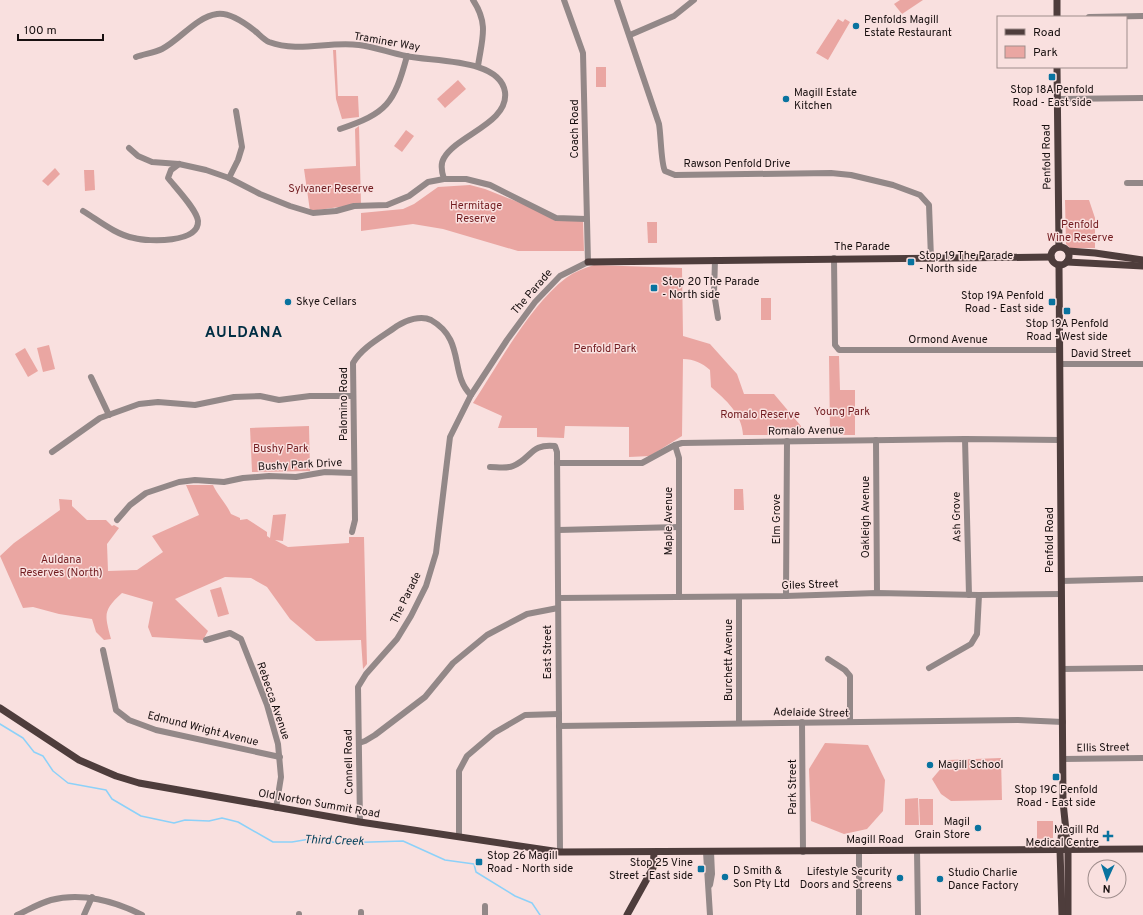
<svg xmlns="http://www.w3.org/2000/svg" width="1143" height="915" font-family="Overpass,sans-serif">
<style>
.green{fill:#eaa6a2}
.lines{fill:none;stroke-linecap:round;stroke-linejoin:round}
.stream{stroke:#8cd1f9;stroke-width:1.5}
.minor{stroke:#938888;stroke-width:6}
.major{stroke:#4e3d3c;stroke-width:7}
.poi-dot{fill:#09739f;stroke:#f9e0df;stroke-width:1.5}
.labels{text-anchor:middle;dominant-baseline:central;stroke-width:3;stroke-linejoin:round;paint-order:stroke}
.poi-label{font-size:11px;fill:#181010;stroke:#f9e0df;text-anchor:start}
.street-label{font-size:11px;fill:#181010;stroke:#f9e0df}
.park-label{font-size:11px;fill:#721c20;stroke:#f9e0df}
.water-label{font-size:12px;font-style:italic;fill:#09445e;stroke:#f9e0df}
.district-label{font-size:15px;font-weight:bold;letter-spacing:1px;fill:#002e43;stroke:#f9e0df}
</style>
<rect width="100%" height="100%" fill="#f9e0df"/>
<g class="green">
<path d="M900,0h23l-21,14 -8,-10z"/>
<path d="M838,19l5,3 2,-3 5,3 -22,38 -12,-7z"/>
<path d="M333,50h3l2,46h20l1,21 -17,2 -6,-20z"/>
<rect x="596" y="67" width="10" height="20"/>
<path d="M458,80l8,9 -21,19 -8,-9z"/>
<path d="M359,126l2,78 -51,7 -6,-42 52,-3 -1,-37z"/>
<path d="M406,130l8,6 -12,16 -8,-6z"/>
<path d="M55,168l5,6 -12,12 -6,-5z"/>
<path d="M94,170l1,20 -10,1 -1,-21z"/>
<path d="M470,185l15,4 43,17 28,15h27l1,30h-66l-75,-22 -30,-5 -52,7v-18l42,-4 11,-5 24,-17z"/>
<path d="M1065,200h24l6,18v30h-25l-4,-4z"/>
<path d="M647,222h10v21h-9z"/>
<path d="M594,265l88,3 1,68 27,8 27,30 7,20h30l27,32v9h-58c-1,-21 -17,-35 -32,-48l-1,-17c-8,-7 -16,-11 -27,-11l-1,77 -32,20 -21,1v-30l-64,-1 -1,12 -27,-1v-9h-39l4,-12 -29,-13c25,-38 57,-98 93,-125 8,-6 18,-10 28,-13z"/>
<rect x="761" y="298" width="10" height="22"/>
<path d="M49,345l6,24 -12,3 -6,-24z"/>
<path d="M25,348l13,23 -10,6 -13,-23z"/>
<path d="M829,356h10l1,34h15v45h-25z"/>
<path d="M309,426l1,45 -58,1 -2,-44z"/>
<path d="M186,485h27c5,11 13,18 18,29l9,4v2l7,-1 20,13v4l3,2 3,-23 13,-1 -3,27 -8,-1 13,7 61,-4v-6h15l3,127 -4,5 -2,-29 -45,1 -26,-22 -23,-32 -16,-9 -26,-1 -50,22 33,32 -5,9 -51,-3 -4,-10 5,-25 -31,-9c-20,18 -17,22 -11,46l-7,1 -8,-8 -4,-13 -33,-5 -26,-7 -10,1 -23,-52 14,-13 46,-33 -1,-11 13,1v6l15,14h19l6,6 2,-1 5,3 -12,16 1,27 29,-1 26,-18 -11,-16 47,-21z"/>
<path d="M734,489h9l1,21h-10z"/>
<path d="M221,587l8,27 -11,3 -8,-27z"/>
<path d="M825,743l43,2 17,35 -2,31 -16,18 -23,5 -33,-13 -2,-52z"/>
<path d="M1001,758l1,42 -51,1 -10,-7 -9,-15 16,-19z"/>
<path d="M918,798l1,27h-14v-26z"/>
<path d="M919,799h14v26h-13z"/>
<path d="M1037,821h16v17l-16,1z"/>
</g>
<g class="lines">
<path class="stream" d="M0,724l23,14 11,14 9,4 10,15 15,12 38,7 6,9 29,17 33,7 11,-3 24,1 13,-3 16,4 35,20h19l18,-3 29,4 64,-2 42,19 29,4 2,8 39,24 17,7 8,12"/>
<g class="minor">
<path d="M473,0c16,24 9,39 5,66"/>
<path d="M617,0l42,124c2,11 2,40 6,47l10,4 156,-2 20,2 42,10 27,10 9,10 2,53"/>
<path d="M1089,17l54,-1"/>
<path d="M630,35l44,-19 20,-16"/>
<path d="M136,57c8,-3 18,-4 26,-8 19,-10 34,-32 55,-35 13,-2 28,9 38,17 4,3 9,9 14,11 30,11 59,-1 90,3 16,2 31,8 47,11 27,6 94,2 99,36 4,31 -48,43 -61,66 -4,6 -2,15 0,21"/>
<path d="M1058,99l85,-1"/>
<path d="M340,129c47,-16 54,-25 67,-73"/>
<path d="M129,148l9,8 14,6 27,2 27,6 23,8 31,16 30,12 23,7 23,-2 18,-5 33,-1 22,-9 19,-14 16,-3h22l24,6 66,33 30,1"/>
<path d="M229,178l9,-18 4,-13 -6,-36"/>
<path d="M1127,183h16"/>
<path d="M83,211c15,9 33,24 51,27 15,4 65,5 64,-17 -1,-11 -22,-33 -30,-43l3,-8 8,-6"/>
<path d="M834,258l1,87 4,5h220"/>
<path d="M715,260l-1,33 4,25"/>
<path d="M1060,364h83"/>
<path d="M91,377l18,38"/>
<path d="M965,439l4,156"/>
<path d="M876,440l1,153"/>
<path d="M675,445l4,13v139"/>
<path d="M52,452l48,-34 39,-14 19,-2 37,3 39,-8 26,-1 19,4 31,-4h43"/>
<path d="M557,463h85l33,-18 7,-2 283,-4 95,1"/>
<path d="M490,467c7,0 16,2 23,-1 18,-7 18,-23 42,-20l2,6 3,400"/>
<path d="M117,520l13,-15 16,-12 33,-11 16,-2 29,2 19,-4 26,-2 27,1 29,-5 28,1"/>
<path d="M558,530l121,-3"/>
<path d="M352,532l3,-12 -2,-157c9,-16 29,-26 44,-37 9,-6 24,-11 34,-6 35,20 18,54 40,75"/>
<path d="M1061,581l82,-2"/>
<path d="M786,596l1,-155"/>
<path d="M559,598l227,-2 91,-3 102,2 82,-1"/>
<path d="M206,640l24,-7 11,6 26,66 11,39 3,33 -5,31"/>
<path d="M103,650l13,60 13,10 27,10 124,27"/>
<path d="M828,659l17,11 5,6v46"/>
<path d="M929,668l42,-24 6,-10 2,-39"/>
<path d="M1062,669l81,-1"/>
<path d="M802,722l1,130"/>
<path d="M739,723v-126"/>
<path d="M559,726l459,-6 45,2"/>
<path d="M359,743l6,-2 10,-6 50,-38 28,-34 34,-28 40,-21 31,-6"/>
<path d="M1063,759l80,-1"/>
<path d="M360,822l-2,-135 8,-13 31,-35 14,-23 15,-30 10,-33 14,-116 21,-42 36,-55 28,-38 25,-26 28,-14 -5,-209 -19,-53"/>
<path d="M459,837v-66l8,-15 27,-23 31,-18 34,-1"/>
<path d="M917,851l1,64"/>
<path d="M706,852l4,63"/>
<path d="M859,852v63"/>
<path d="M710,885l2,-11 -1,-22"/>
<path d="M485,906v9"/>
<path d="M361,912v3"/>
<path d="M17,915c11,-5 23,-12 34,-15 30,-8 64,1 91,15"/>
<path d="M84,915l8,-18"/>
<path d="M299,915v-1"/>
</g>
<g class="major">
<path d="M1057,0v17"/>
<path d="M1057,67l2,180"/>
<circle cx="1060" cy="256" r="9"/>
<path d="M1068,251l27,2 48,7"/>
<path d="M588,262l463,-5"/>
<path d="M1067,262l76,4"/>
<path d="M1059,265l4,537 5,48v65"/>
<path d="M0,708l79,52 37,16 23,7 221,39 200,30 583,-3"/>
<path d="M627,915l26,-47 1,-15"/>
<path d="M1062,915l-2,-65 2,-22"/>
</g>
</g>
<g class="poi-dot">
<circle cx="856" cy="26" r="4"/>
<rect x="1048" y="73" width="8" height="8" rx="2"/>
<circle cx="786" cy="99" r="4"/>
<rect x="907" y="258" width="8" height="8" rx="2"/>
<rect x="650" y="284" width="8" height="8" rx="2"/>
<circle cx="288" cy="302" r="4"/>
<rect x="1048" y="298" width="8" height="8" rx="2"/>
<rect x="1063" y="307" width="8" height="8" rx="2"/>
<circle cx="930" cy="765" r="4"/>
<rect x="1052" y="773" width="8" height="8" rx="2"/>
<circle cx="978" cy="828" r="4"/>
<path d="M1106 830h4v4h4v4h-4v4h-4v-4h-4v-4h4z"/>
<rect x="475" y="858" width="8" height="8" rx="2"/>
<rect x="697" y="865" width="8" height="8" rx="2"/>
<circle cx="725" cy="877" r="4"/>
<circle cx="900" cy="878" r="4"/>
<circle cx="940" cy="879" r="4"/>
</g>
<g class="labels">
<g class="poi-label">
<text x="864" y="20">Penfolds Magill<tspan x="864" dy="13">Estate Restaurant</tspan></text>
<text x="1052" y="90" text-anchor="middle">Stop 18A Penfold<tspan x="1052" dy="13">Road - East side</tspan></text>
<text x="794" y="93">Magill Estate<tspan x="794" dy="13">Kitchen</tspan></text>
<text x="919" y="256">Stop 19 The Parade<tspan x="919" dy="13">- North side</tspan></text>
<text x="662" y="282">Stop 20 The Parade<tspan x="662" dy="13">- North side</tspan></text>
<text x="1044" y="296" text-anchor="end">Stop 19A Penfold<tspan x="1044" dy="13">Road - East side</tspan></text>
<text x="296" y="302">Skye Cellars</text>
<text x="1067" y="324" text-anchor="middle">Stop 19A Penfold<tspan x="1067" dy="13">Road - West side</tspan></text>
<text x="938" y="765">Magill School</text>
<text x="1056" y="790" text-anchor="middle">Stop 19C Penfold<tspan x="1056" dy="13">Road - East side</tspan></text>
<text x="970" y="822" text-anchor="end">Magil<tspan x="970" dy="13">Grain Store</tspan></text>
<text x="1099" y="830" text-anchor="end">Magill Rd<tspan x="1099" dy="13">Medical Centre</tspan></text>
<text x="487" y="856">Stop 26 Magill<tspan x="487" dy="13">Road - North side</tspan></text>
<text x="693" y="863" text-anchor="end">Stop 25 Vine<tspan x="693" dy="13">Street - East side</tspan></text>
<text x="733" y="871">D Smith &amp;<tspan x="733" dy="13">Son Pty Ltd</tspan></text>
<text x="892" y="872" text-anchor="end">Lifestyle Security<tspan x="892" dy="13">Doors and Screens</tspan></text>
<text x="948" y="873">Studio Charlie<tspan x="948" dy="13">Dance Factory</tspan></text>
</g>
<g class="street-label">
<text transform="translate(387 42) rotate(10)">Traminer Way</text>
<text transform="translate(575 129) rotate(-90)">Coach Road</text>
<text transform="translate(1047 157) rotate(-91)">Penfold Road</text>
<text x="737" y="164">Rawson Penfold Drive</text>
<text x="862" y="247">The Parade</text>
<text transform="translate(532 292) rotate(-49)">The Parade</text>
<text x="948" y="340">Ormond Avenue</text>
<text x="1101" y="354">David Street</text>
<text transform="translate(344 404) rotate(-90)">Palomino Road</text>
<text transform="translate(806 431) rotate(-1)">Romalo Avenue</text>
<text transform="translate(300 465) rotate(-3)">Bushy Park Drive</text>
<text transform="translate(866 517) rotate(-90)">Oakleigh Avenue</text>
<text transform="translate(957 517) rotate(-91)">Ash Grove</text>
<text transform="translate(777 519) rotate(-90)">Elm Grove</text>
<text transform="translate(669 521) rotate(-90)">Maple Avenue</text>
<text transform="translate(1050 540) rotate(-90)">Penfold Road</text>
<text transform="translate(810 585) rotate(-2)">Giles Street</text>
<text transform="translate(406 598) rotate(-64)">The Parade</text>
<text transform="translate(548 652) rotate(-90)">East Street</text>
<text transform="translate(729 660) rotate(-90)">Burchett Avenue</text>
<text transform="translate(273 701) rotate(71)">Rebecca Avenue</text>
<text transform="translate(811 713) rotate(1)">Adelaide Street</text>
<text transform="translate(203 729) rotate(14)">Edmund Wright Avenue</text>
<text transform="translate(1103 748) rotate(-1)">Ellis Street</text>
<text transform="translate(349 762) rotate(-91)">Connell Road</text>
<text transform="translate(793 787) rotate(-90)">Park Street</text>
<text transform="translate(319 804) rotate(10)">Old Norton Summit Road</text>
<text x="875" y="840">Magill Road</text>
</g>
<g class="park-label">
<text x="331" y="189">Sylvaner Reserve</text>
<text x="476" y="206">Hermitage<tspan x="476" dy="13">Reserve</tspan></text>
<text x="1080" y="225">Penfold<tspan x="1080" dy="13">Wine Reserve</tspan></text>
<text x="605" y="349">Penfold Park</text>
<text x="842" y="412">Young Park</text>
<text x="760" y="415">Romalo Reserve</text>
<text x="281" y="449">Bushy Park</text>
<text x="61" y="560">Auldana<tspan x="61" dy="13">Reserves (North)</tspan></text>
</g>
<g class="water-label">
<text transform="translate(334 841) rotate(2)">Third Creek</text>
</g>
<g class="district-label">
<text x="244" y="333">AULDANA</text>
</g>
</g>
<rect x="997" y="16" width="130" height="52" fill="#f9e0df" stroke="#9f8d8c"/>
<rect x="1005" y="29" width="20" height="6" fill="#4e3d3c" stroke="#9f8d8c"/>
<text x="1033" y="36" font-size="12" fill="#181010">Road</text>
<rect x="1005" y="46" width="20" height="12" fill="#eaa6a2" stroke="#9f8d8c"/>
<text x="1033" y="56" font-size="12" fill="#181010">Park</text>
<g transform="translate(1107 879) rotate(183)"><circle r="19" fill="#f9e0df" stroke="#9f8d8c"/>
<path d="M0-3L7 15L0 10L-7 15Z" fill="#09739f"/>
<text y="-6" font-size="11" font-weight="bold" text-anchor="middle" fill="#181010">N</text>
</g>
<path d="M18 34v6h85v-6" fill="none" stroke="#181010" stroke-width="2"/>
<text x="24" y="34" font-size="12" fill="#181010" stroke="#f9e0df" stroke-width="3" paint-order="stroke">100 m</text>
</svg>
